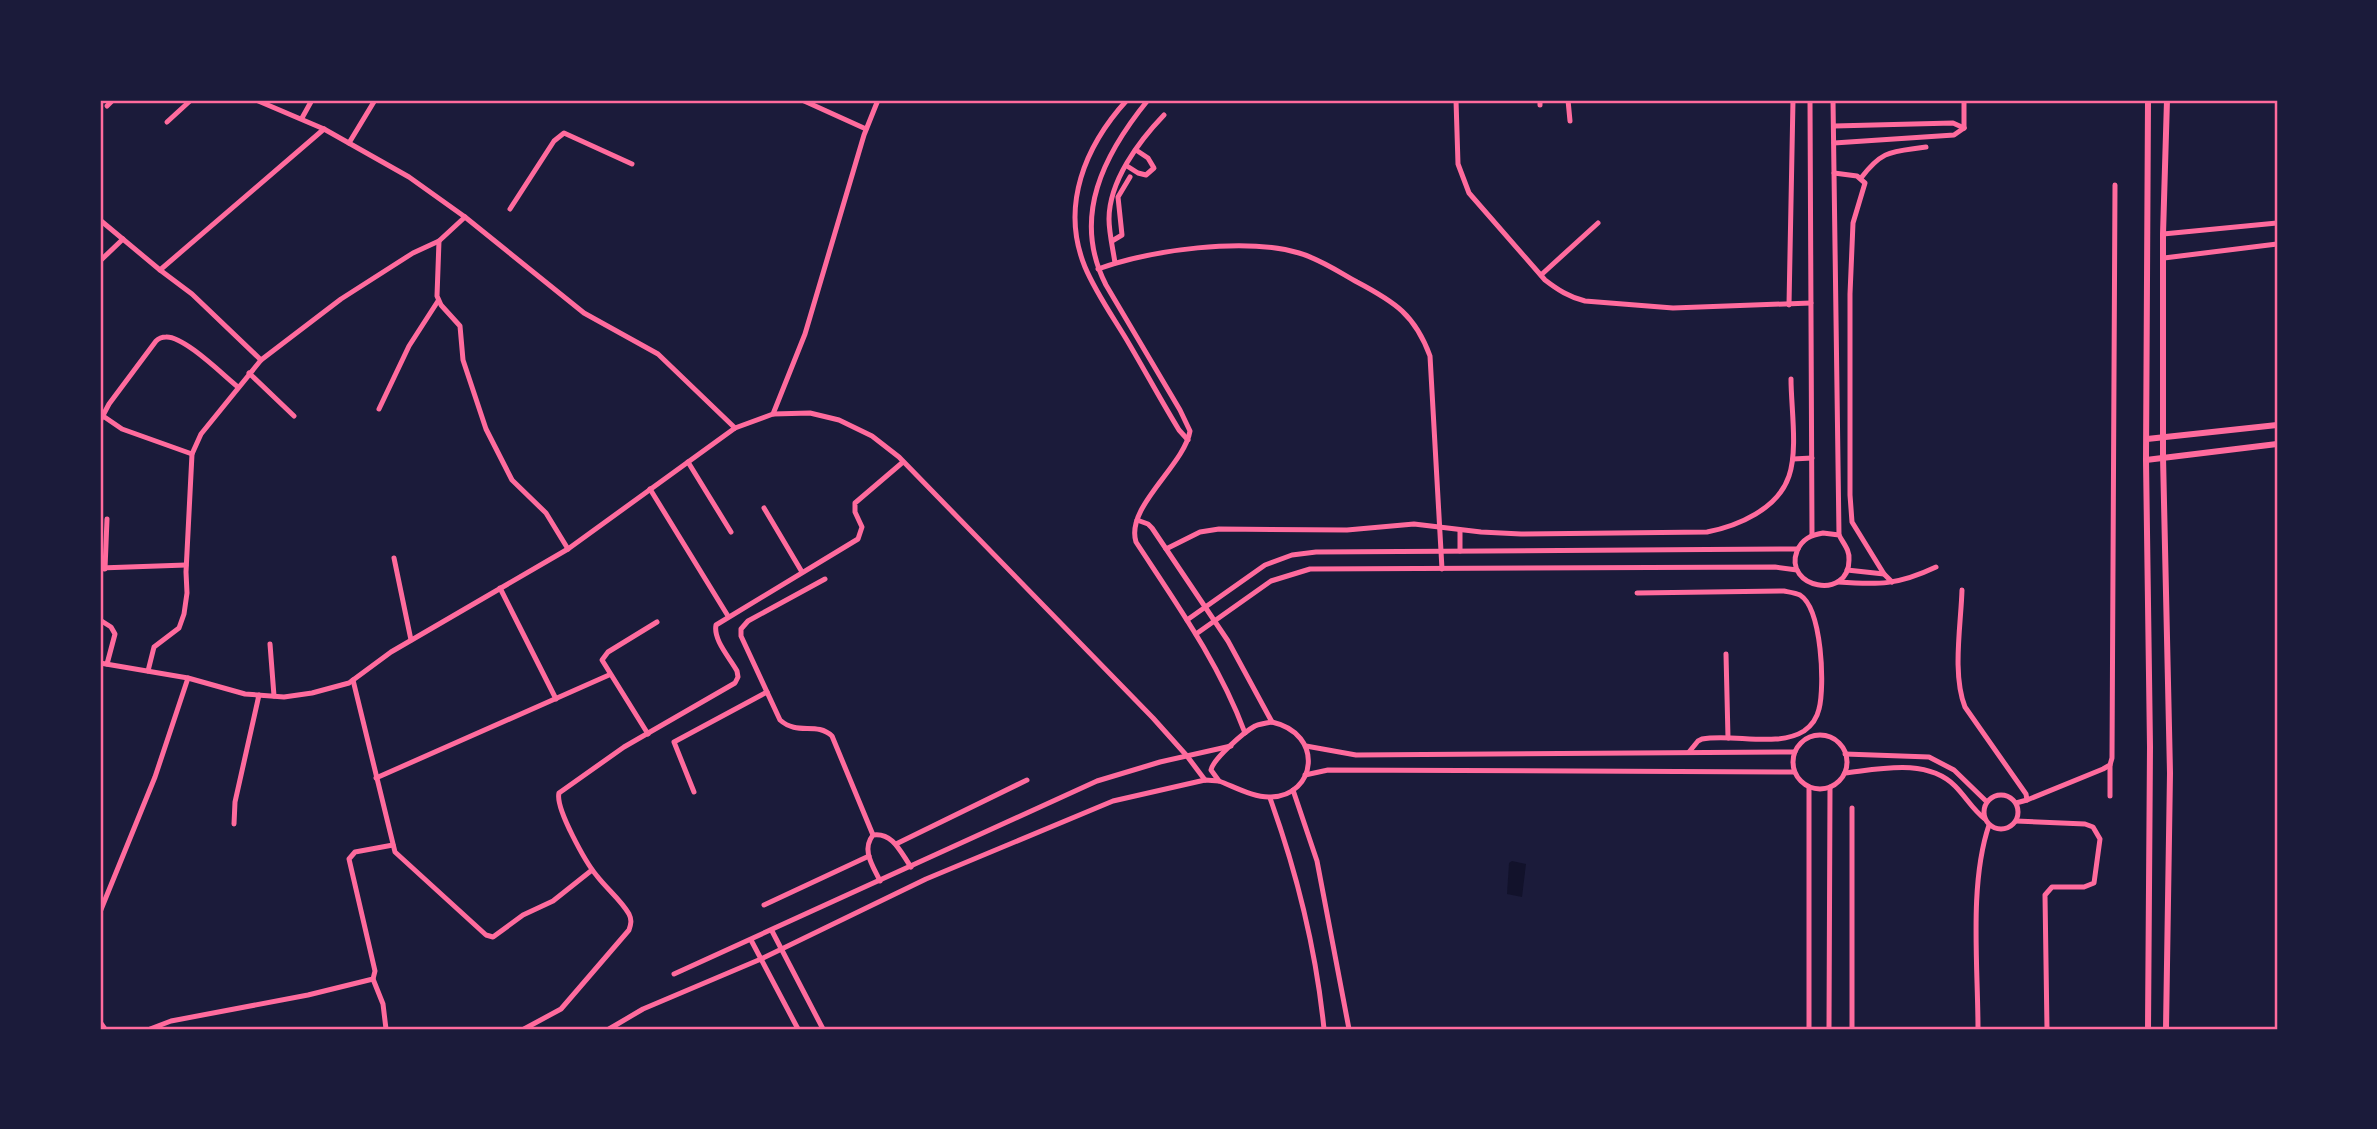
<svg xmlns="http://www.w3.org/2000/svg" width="2377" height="1129" font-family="Figtree,sans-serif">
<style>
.water{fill:#12122b}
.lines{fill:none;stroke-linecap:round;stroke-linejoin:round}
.minor{stroke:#ff6b9d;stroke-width:5}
.tertiary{stroke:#ff6b9d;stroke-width:6}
.neatline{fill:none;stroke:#ff6b9d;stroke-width:2.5}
</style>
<rect width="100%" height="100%" fill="#1b1b3a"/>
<path class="water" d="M1512,861l14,3 -4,33 -15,-3 2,-31z"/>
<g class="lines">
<g class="minor">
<path d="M256,100l68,29 85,48 56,40 119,96 74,41 77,74"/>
<path d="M802,100l64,29"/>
<path d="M1127,100c-42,46 -67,106 -42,167 10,24 26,47 40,70 18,30 35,62 54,93l9,10"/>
<path d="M1148,100c-44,54 -77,117 -42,185l74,125 10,21c-6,35 -65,76 -54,111 40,61 83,121 109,191"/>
<path d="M1456,100l2,64 11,29 76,87c13,10 24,17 40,21l88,7 138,-5"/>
<path d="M1540,100v5"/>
<path d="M1568,100l2,21"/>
<path d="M1810,100l2,435"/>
<path d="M1833,100l6,435"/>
<path d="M1964,100v28"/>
<path d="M107,106l6,-6"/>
<path d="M302,118l10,-18"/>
<path d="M167,122l24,-22"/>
<path d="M1834,126l119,-3 11,5"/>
<path d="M349,143l26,-43"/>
<path d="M1834,143l120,-8 10,-7"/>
<path d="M1127,166l11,7 8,2 8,-7 -6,-10 -12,-8"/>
<path d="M1834,173l23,3 8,7 -12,40 -3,71v201l2,27 32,52"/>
<path d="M1861,178c22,-29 31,-26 65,-31"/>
<path d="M510,209l44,-68 10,-8 68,31"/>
<path d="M100,220l60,50 164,-141"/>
<path d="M2163,234l114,-11"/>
<path d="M439,241l-2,55 4,9 19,21 3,34 23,69 26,51 34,33 22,36"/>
<path d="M1112,241l10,-6 -4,-38 12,-20"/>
<path d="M2164,258l113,-14"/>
<path d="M100,261l23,-22"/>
<path d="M1115,263c-2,-14 -6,-30 -6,-44 0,-38 30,-78 55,-104"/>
<path d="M1098,269c53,-19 146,-32 201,-16 21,6 40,19 58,29 38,20 58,33 73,74l12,213"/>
<path d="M160,270l32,24 69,66"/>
<path d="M1541,275l57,-52"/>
<path d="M1789,305l4,-205"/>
<path d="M249,373l45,43"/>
<path d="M379,409l30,-63 29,-45"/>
<path d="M773,414l32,-80 59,-199 14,-35"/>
<path d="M103,416l19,13 70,25"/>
<path d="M100,421l9,-17 47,-63c3,-3 5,-4 10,-4 18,-1 57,38 72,50"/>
<path d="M1793,459l19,-1"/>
<path d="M688,462l43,70"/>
<path d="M650,489l78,127"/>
<path d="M764,508l38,64"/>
<path d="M1137,520l11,4 4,4 76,113 44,81"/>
<path d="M1823,533l16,2c4,8 11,15 10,25 0,41 -66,28 -52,-9 5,-12 14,-16 26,-18z"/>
<path d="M1166,549l34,-17 19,-3 128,1 67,-6 67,8 40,2 186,-2c31,-6 71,-23 82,-56 9,-26 2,-69 2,-97"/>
<path d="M1460,551v-21"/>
<path d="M394,558l17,82"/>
<path d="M100,568l86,-3"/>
<path d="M105,569l2,-50"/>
<path d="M1847,570l37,4 8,8"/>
<path d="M825,579l-77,42 -7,8v7l39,84c18,16 36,1 52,16l41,99"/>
<path d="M1838,582c41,3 60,3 98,-15"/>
<path d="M500,588l56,111"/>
<path d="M1962,590c-1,35 -10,84 3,117l61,87 1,6 -11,3"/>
<path d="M1637,593l147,-2c5,1 12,2 16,4 22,14 25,91 19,114 -2,9 -8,17 -15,22 -27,17 -72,2 -102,8l-4,2 -9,11"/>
<path d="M100,620l11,7 4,7 -8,30"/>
<path d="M1187,620l78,-55 27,-10 24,-3 482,-3"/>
<path d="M1196,634l75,-53 39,-12 465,-2 22,3"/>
<path d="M270,644l4,52"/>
<path d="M1726,654l2,84"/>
<path d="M100,663l88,15 57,16 39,3 28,-4 37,-10 42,-31 177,-103 167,-121 38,-14 37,-1 29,7 33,16 27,21 254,261 34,38 18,24"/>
<path d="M148,671l6,-24 25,-19 5,-14 3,-21 -1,-21 6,-118 9,-20 60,-74 80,-61 72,-46 26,-12 26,-24"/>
<path d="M353,680l42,172 91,83 7,2 30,-22 30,-14 39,-31"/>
<path d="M1272,722c53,12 44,74 -1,75 -17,1 -36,-10 -52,-16l-8,-11c2,-11 33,-38 44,-44 5,-2 11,-3 17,-4z"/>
<path d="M648,734l-46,-74 6,-8 49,-30"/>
<circle cx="1820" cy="762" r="27"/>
<path d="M1306,746l50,9 439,-3"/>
<path d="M1845,754l84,3 25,13 33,32"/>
<path d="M2110,765v31"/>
<path d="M1845,773c35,-4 82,-15 110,13 11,11 18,24 30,33"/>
<path d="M1305,775l23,-5 466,2"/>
<path d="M376,778l233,-103"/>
<path d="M1293,790l24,71 32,168"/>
<path d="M694,792l-20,-50 93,-50"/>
<circle cx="2001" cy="812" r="17"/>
<path d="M1270,798c27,75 46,151 54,231"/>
<path d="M2027,800l76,-31 7,-4 2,-7 3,-573"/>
<path d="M2016,821l69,3 8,3 7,12 -6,44 -10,4h-32l-7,8 2,134"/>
<path d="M234,824l1,-22 24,-107"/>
<path d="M896,844l131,-64"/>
<path d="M880,881c-7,-15 -19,-31 -7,-46 20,-3 28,18 38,32"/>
<path d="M764,905l105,-49"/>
<path d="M100,912l55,-135 33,-99"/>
<path d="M772,931l51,98"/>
<path d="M751,940l47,89"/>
<path d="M674,974l423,-193 63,-19 71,-16"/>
<path d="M373,979l10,25 3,25"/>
<path d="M100,1022l5,7"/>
<path d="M150,1029l21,-8 137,-26 65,-16 2,-8 -26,-112 6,-7 38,-7"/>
<path d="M524,1029l37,-20 68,-79c2,-6 3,-10 0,-16 -8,-14 -22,-25 -32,-38 -11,-13 -42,-68 -38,-83l65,-46 111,-64 3,-6 -1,-6c-7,-13 -24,-31 -21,-46l142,-86 4,-12 -7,-15v-9l48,-41"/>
<path d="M609,1029l34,-20 118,-50 165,-80 187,-78 92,-21 14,1"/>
<path d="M1809,1029v-242"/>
<path d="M1829,1029l1,-242"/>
<path d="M1852,1029v-221"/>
<path d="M1978,1029c0,-63 -9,-145 11,-204"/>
</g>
<g class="tertiary">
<path d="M2148,100l-2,360 4,287 -2,282"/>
<path d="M2147,439l130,-14"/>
<path d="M2146,460l131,-16"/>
<path d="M2166,1029l4,-256 -7,-316v-223l4,-134"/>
</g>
</g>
<rect width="2377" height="1129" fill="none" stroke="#1b1b3a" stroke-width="203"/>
<rect x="102" y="102" width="2174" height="926" class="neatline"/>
</svg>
